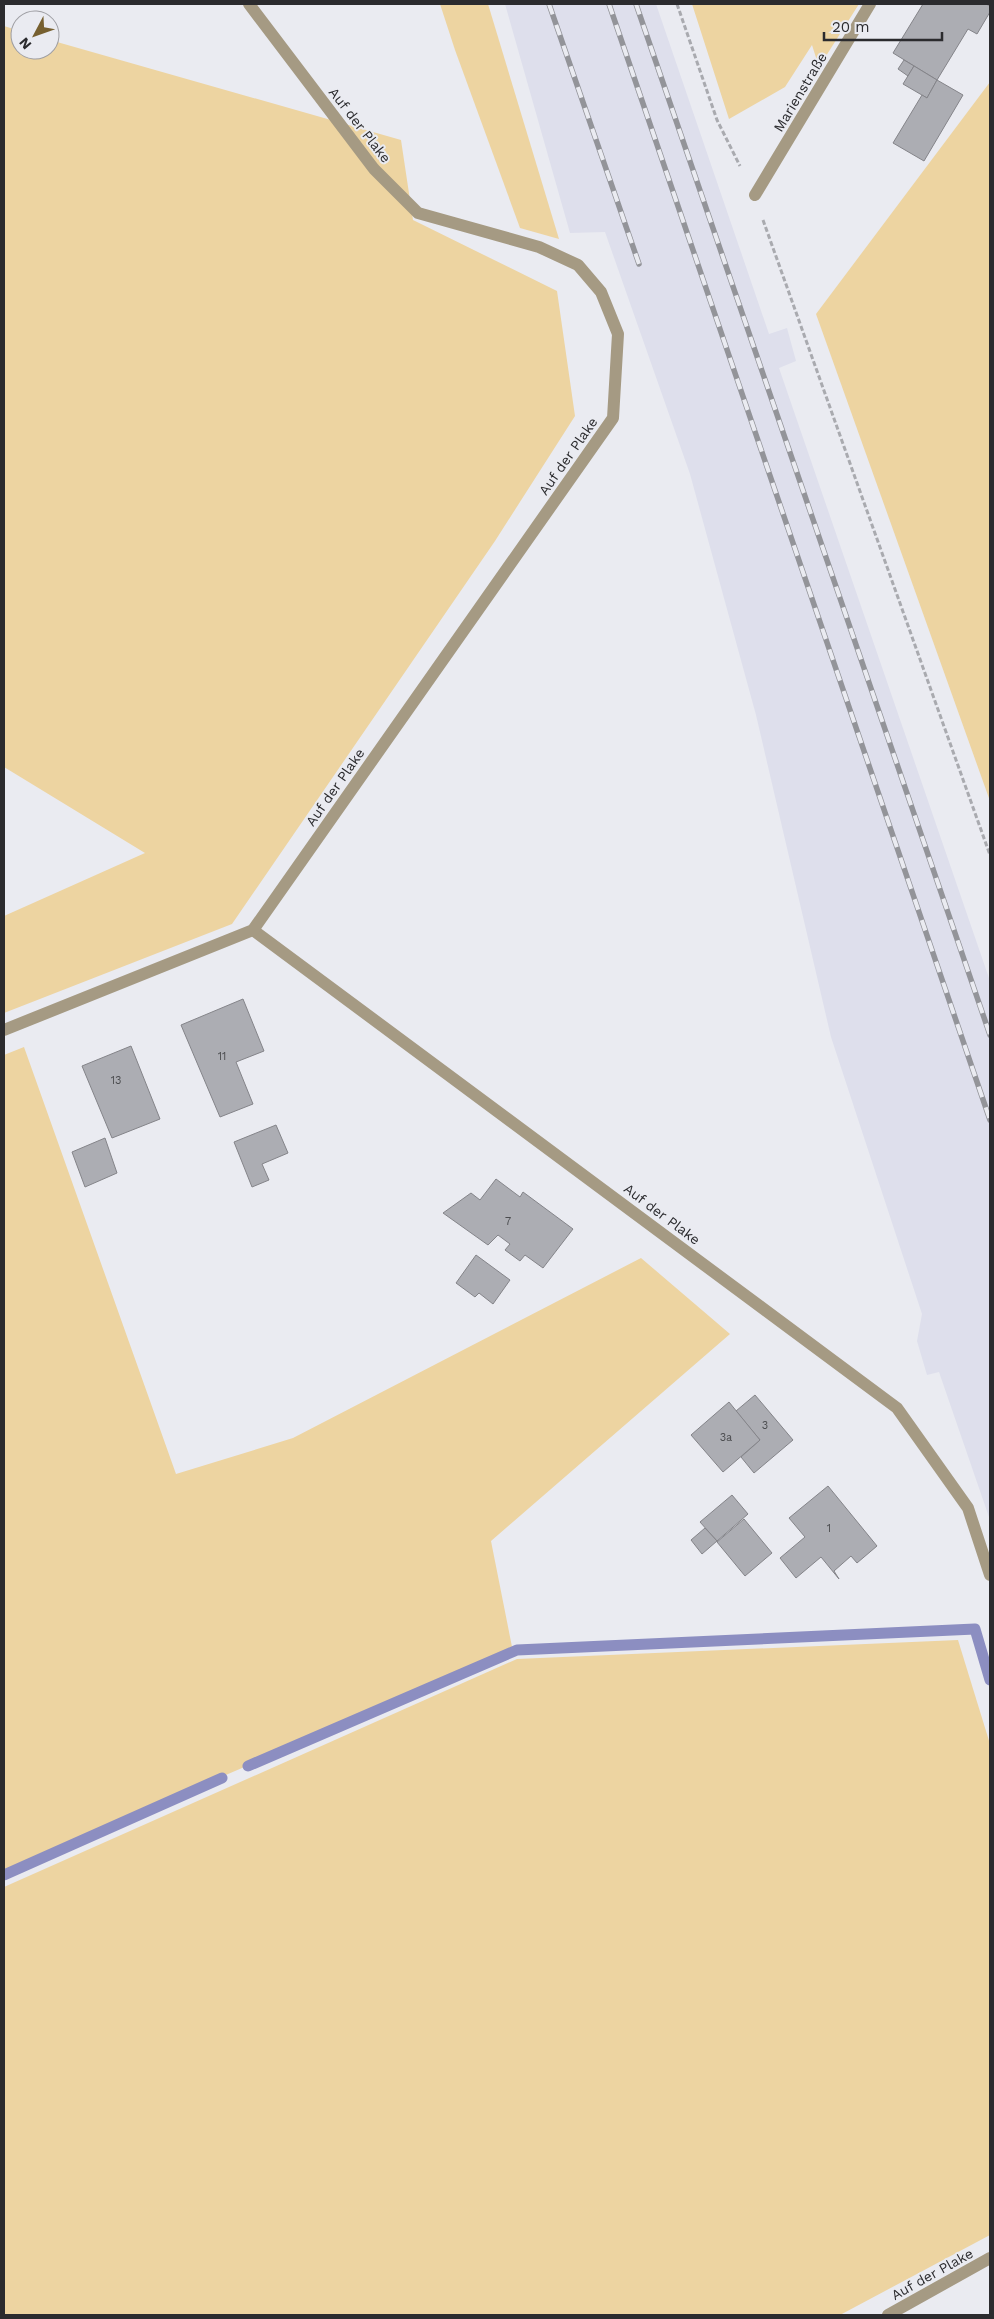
<svg xmlns="http://www.w3.org/2000/svg" width="994" height="2319" font-family="'Work Sans',sans-serif">
<style>
.built{fill:#dedfec}
.green{fill:#edd4a1}
.lines{fill:none;stroke-linecap:round;stroke-linejoin:round}
.stream{stroke:#8c8ec1;stroke-width:11}
.building{fill:#acadb3;stroke:#848489}
.path{stroke:#a9aaaf;stroke-width:3;stroke-dasharray:5 2.5;stroke-linecap:butt}
.minor{stroke:#a59a83;stroke-width:12}
.rail-casing{stroke:#939499;stroke-width:5.5}
.rail{stroke:#eaebf1;stroke-width:4;stroke-dasharray:11;stroke-linecap:butt}
.labels{text-anchor:middle;dominant-baseline:central;stroke-width:4;stroke-linejoin:round;paint-order:stroke}
.number-label{font-size:11px;fill:#4b4c4f}
.street-label{font-size:14px;fill:#2b2b2e;stroke:#eaebf1}
</style>
<rect width="100%" height="100%" fill="#eaebf1"/>
<path class="built" d="M505,4h151l113,330 18,-6 9,33 -17,7 211,613v539l-51,-148 -12,3 -10,-34 5,-27 -91,-277 -75,-322 -66,-241 -85,-242 -35,1z"/>
<g class="green">
<path d="M440,4h48l71,235 -39,-11 -65,-178z"/>
<path d="M692,4h167l-40,63 -7,-22 -27,42 -56,32z"/>
<path d="M4,26l16,5v19h30v-10l351,100 12,80 144,71 18,125 -80,125 -263,383 -228,89v-97l141,-63 -141,-86z"/>
<path d="M990,82v719l-174,-487z"/>
<path d="M24,1047l152,427 117,-36 348,-180 89,76 -239,207 22,111 -509,218v-815z"/>
<path d="M958,1640l32,104v491l-150,80h-836v-428l513,-228z"/>
</g>
<g class="lines">
<g class="stream">
<path d="M248,1766l269,-116 458,-21 15,51"/>
<path d="M4,1875l218,-97"/>
</g>
</g>
<g class="building">
<path d="M923,4h63l4,2v6l-13,22 -9,-5 -31,51 -44,-27z"/>
<path d="M904,60l10,6 -6,10 -10,-7z"/>
<path d="M914,66l23,14 -10,18 -24,-14z"/>
<path d="M937,80l26,15 -39,66 -31,-18 29,-48 5,3z"/>
<path d="M243,999l21,52 -28,11 17,42 -33,13 -39,-92z"/>
<path d="M131,1046l29,73 -48,19 -30,-72z"/>
<path d="M276,1125l12,28 -26,11 7,16 -17,7 -18,-45z"/>
<path d="M105,1138l12,35 -32,14 -13,-35z"/>
<path d="M496,1179l24,18 3,-5 50,37 -30,39 -18,-13 -5,6 -15,-11 5,-6 -12,-9 -10,10 -45,-32 28,-20 9,7z"/>
<path d="M476,1255l34,25 -17,24 -14,-11 -4,4 -19,-14z"/>
<path d="M755,1395l38,45 -39,33 -13,-16 19,-17 -24,-29z"/>
<path d="M729,1402l31,38 -37,32 -32,-37z"/>
<path d="M828,1486l49,60 -20,17 -6,-7 -17,15 5,8 -18,-22 -25,21 -16,-20 25,-21 -16,-19z"/>
<path d="M732,1495l16,19 -31,27 -17,-19z"/>
<path d="M744,1519l28,34 -27,23 -28,-34z"/>
<path d="M705,1528l12,13 -15,13 -11,-14z"/>
</g>
<g class="lines">
<g class="path">
<path d="M677,4l40,116 23,46"/>
<path d="M763,220l227,635"/>
</g>
<g class="minor">
<path d="M755,195l115,-191"/>
<path d="M253,930l644,478 71,100 22,67"/>
<path d="M4,1030l249,-100 360,-512 5,-84 -17,-42 -23,-27 -39,-18 -121,-34 -44,-44 -125,-165"/>
<path d="M888,2315l102,-57"/>
</g>
<defs>
<g id="rail">
<path d="M549,4l90,260"/>
<path d="M609,4l381,1116"/>
<path d="M636,4l354,1031"/>
</g>
</defs>
<use href="#rail" class="rail-casing"/>
<use href="#rail" class="rail"/>
</g>
<g class="labels">
<g class="number-label">
<text x="222" y="1056">11</text>
<text x="116" y="1080">13</text>
<text x="508" y="1221">7</text>
<text x="765" y="1425">3</text>
<text x="726" y="1437">3a</text>
<text x="829" y="1528">1</text>
</g>
<g class="street-label">
<text transform="translate(800 92) rotate(-59)">Marienstraße</text>
<text transform="translate(360 125) rotate(52)">Auf der Plake</text>
<text transform="translate(568 456) rotate(-55)">Auf der Plake</text>
<text transform="translate(335 787) rotate(-55)">Auf der Plake</text>
<text transform="translate(662 1214) rotate(37)">Auf der Plake</text>
<text transform="translate(932 2274) rotate(-29)">Auf der Plake</text>
</g>
</g>
<rect width="994" height="2319" fill="none" stroke="#2b2b2e" stroke-width="10"/>
<g transform="translate(35 35) rotate(229)"><circle r="24" fill="#eaebf1" stroke="#9e9ea3"/>
<path d="M0-4L9 19L0 12L-9 19Z" fill="#776030"/>
<text y="-8" font-size="14" font-weight="bold" text-anchor="middle" fill="#2b2b2e">N</text>
</g>
<path d="M824 32v8h118v-8" fill="none" stroke="#2b2b2e" stroke-width="2.5"/>
<text x="832" y="32" font-size="15" fill="#2b2b2e" stroke="#eaebf1" stroke-width="4" paint-order="stroke">20 m</text>
</svg>
